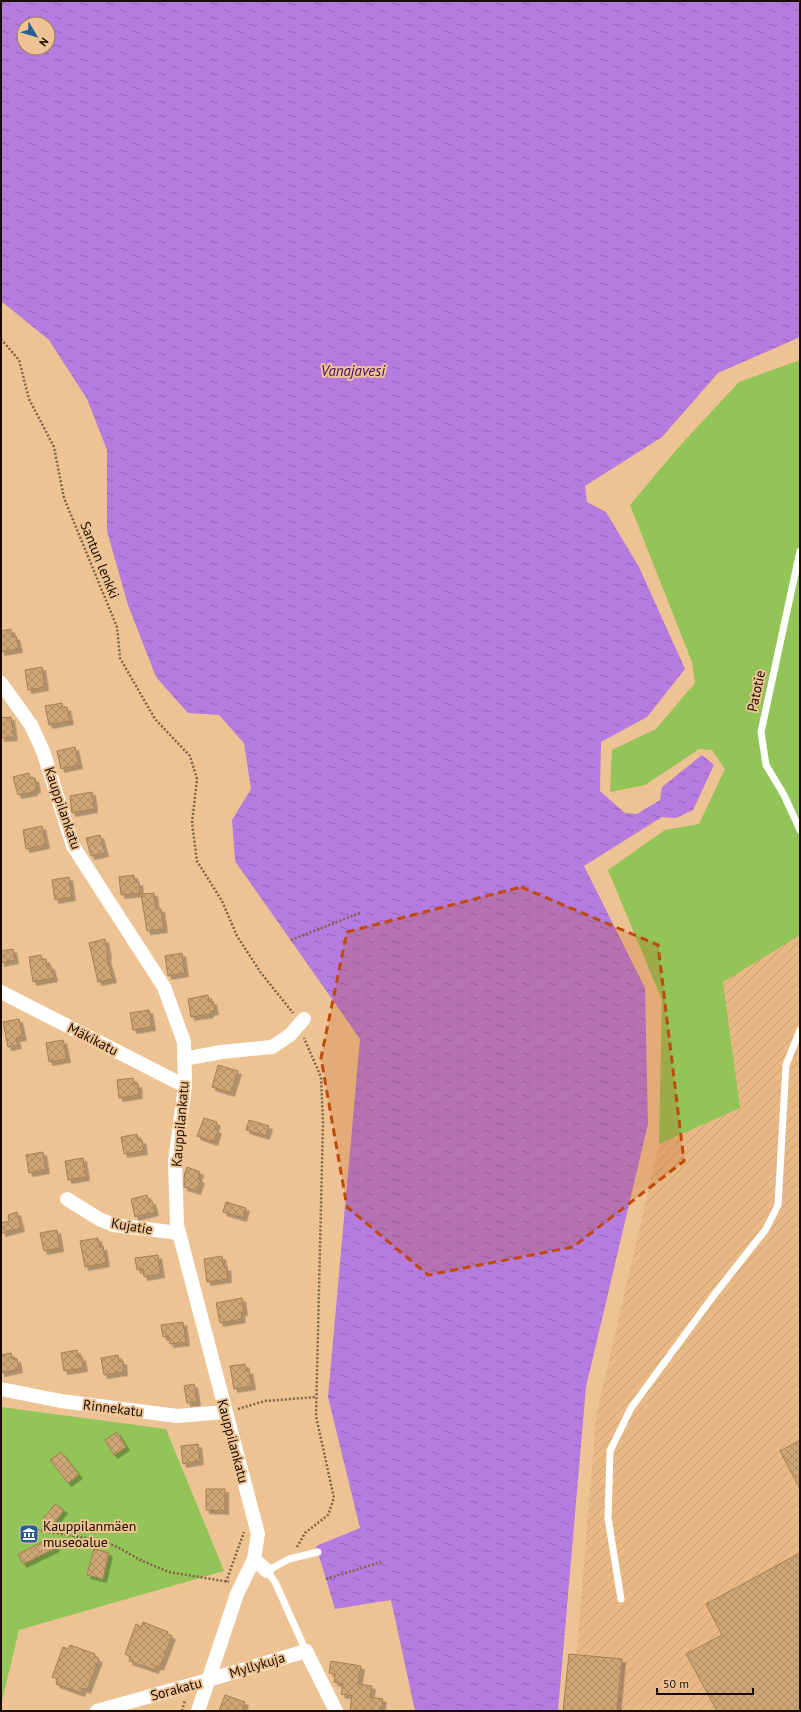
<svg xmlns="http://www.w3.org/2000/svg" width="801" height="1712" font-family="'PT Sans',sans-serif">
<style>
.industrial{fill:url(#industrial-furrows)}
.park{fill:#92c458}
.water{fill:url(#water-ripples);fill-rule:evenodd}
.building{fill:url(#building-cross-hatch);stroke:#a57e51;filter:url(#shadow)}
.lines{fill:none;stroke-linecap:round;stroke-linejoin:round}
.path{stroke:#7e6346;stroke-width:2.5;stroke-dasharray:2 2;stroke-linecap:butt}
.service{stroke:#fff;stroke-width:7}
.minor{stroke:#fff;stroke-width:14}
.marked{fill:#bf4a0a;fill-opacity:0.2;stroke:#bf4a0a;stroke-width:3;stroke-dasharray:8 5;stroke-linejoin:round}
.labels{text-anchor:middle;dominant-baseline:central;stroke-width:4;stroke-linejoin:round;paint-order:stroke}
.street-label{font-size:14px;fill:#1a0c00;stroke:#edc394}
.poi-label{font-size:14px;fill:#1a0c00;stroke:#edc394;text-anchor:start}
.water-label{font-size:15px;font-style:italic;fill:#460965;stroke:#edc394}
</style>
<defs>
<pattern id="industrial-furrows" width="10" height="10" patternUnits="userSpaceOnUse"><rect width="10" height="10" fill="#e8b984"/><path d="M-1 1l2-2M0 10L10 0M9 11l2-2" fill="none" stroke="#c69e70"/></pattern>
<pattern id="water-ripples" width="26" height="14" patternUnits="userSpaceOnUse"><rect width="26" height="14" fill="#b57bde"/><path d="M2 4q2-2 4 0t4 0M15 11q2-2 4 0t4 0" fill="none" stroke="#9263b2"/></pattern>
<pattern id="building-cross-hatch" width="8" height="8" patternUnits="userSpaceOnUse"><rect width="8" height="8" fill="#cda576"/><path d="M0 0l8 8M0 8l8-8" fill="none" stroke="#af8d64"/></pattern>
<filter id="shadow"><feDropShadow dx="3.5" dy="3.5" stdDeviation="0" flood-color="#0004"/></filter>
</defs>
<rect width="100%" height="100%" fill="#edc394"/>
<path class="industrial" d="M800,360v1351h-228l24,-295 63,-272 3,-144 -54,-130 57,-40 34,-6 26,-55 -13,-19 -13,-1 -54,36 -35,7 2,-42 44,-21 39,-46 -3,-21 -62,-157 47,-56 62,-67z"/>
<g class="park">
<path d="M800,360v575l-77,47 17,126 -81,36 3,-144 -54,-130 57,-40 34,-6 26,-55 -13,-19 -13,-1 -54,36 -35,7 2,-42 44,-21 39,-46 -3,-21 -62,-157 47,-56 62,-67z"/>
<path d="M1,1407l165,22 58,142 -205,59 -18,75z"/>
</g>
<path class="water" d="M1,1h799v336l-82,36 -56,64 -77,49 2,16 19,10 33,55 46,102 -38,48 -46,25 -1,49 25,22 12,1 23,-14 2,-13 40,-32 12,10 -21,45 -17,8 -14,-1 -78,49 61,122 3,136 -62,263 -28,324h-143l-24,-111 -56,9 -19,-63 44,-18 -32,-131 32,-358 -125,-178 -3,-41 19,-31 -7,-46 -25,-28 -31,-2 -32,-36 -28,-72 -21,-74v-81l-20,-51 -38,-59 -48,-39zM24,24h24v24h-24z"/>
<g class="building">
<path d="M11,629l2,8 3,-1 3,13 -18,3v-21z"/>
<path d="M42,667l3,20 -17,3 -3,-20z"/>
<path d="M62,703l1,5 4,-1 3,14 -21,4 -4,-19z"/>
<path d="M11,717l3,20 -13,1v-20z"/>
<path d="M75,747l4,18 -18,4 -4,-18z"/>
<path d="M29,773l1,6 5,-1 2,11 -3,1v2l-16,3 -5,-18z"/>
<path d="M92,792l2,17 -22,4 -2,-17z"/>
<path d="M42,826l4,19 -20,4 -3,-19z"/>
<path d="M100,835l5,18 -14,3 -5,-18z"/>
<path d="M134,875l1,8 4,-1 1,11 -19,2 -2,-18z"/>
<path d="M69,877l3,20 -17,3 -3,-20z"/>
<path d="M154,893l2,16h5l3,20 -17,2 -6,-37z"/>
<path d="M105,939l3,16 -1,3 6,21 -15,3 -9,-39z"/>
<path d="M13,949l2,11 -14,3v-12z"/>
<path d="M182,953l3,20 -17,3 -3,-20z"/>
<path d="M41,955l1,5 4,-1 1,7h4l3,12 -21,4 -4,-25z"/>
<path d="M208,995l1,7 4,-1 2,10 -5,1v2l-19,3 -3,-18z"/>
<path d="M149,1010l3,17 -19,3 -3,-17z"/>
<path d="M19,1019l4,18 -7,1 2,7 -10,2 -5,-25z"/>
<path d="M63,1040l4,19 -18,3 -3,-19z"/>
<path d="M218,1065l20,6 -7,22 -19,-6z"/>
<path d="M133,1078l1,6h4l1,11 -20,3 -2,-18z"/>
<path d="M204,1118l13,4 -2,7 3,1 -4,12 -17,-6z"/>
<path d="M249,1120l20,6 -3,10 -20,-6z"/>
<path d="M137,1134l1,6h4l2,11 -20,3 -3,-17z"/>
<path d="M43,1152l3,18 -17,3 -3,-18z"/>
<path d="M83,1158l3,19 -18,3 -3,-19z"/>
<path d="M187,1167l13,5 -2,7 3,1 -4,11 -13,-4v-11z"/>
<path d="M147,1195l2,7 3,-1 3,11 -20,5 -4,-18z"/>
<path d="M226,1202l20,6 -3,10 -20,-6z"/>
<path d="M17,1212l4,16 -19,5 -1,-10 8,-2 -1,-6z"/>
<path d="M57,1230l3,18 -16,3 -4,-18z"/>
<path d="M98,1238l2,10 3,-2 3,17 -21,4 -5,-26z"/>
<path d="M158,1255l3,19 -17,3 -1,-8 -6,1 -2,-12z"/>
<path d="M222,1256l2,12 3,-1 1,12 -21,3 -3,-23z"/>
<path d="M242,1298l2,14h-3l1,7 -22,4 -4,-20z"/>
<path d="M183,1322l3,20 -16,2 -2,-8 -5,1 -2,-12z"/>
<path d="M77,1350l1,7h4l2,11 -20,3 -3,-18z"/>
<path d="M11,1353l1,6h5l2,10 -18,4v-18z"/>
<path d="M118,1355l1,7 4,-1 1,11 -20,3 -3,-17z"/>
<path d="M245,1364l1,7 3,-1 3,16 -18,3 -4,-23z"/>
<path d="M194,1384l3,18 -10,1 -3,-17z"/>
<path d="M117,1432l9,15 -12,8 -9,-15z"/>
<path d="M800,1440v49l-20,-38z"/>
<path d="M198,1444l2,17 -17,3 -2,-18z"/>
<path d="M61,1452l18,23 -11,8 -18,-23z"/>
<path d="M206,1489h19v22l-19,-1z"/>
<path d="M55,1504l9,6 -12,16 -9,-7z"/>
<path d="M51,1538l5,10 -33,16 -5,-10z"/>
<path d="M94,1549l15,4 -6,26 -16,-4z"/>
<path d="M800,1553v158h-83l-31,-57 36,-19 -16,-31z"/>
<path d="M143,1622l25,10 -1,2 5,2 -12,31 -4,-1 -1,4 -26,-9 2,-4 -6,-3 11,-30 5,3z"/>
<path d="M70,1645l25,9 -1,3 5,2 -12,31 -4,-2 -2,5 -25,-9 2,-5 -6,-2 11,-30 5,2z"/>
<path d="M569,1654l53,5 -5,52h-54z"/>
<path d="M331,1661l30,5 -3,18 14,2 -2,11 13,2 -2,12h-31l2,-15 -11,-2 2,-10 -9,-2 1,-8 -6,-1z"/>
<path d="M225,1695l20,7 -3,9h-23z"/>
</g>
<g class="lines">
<g class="path">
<path d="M1,339l18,21 10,39 25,48 10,51 53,129 3,31 35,61 35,37 7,23 -5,44 5,38 25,40 15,35 24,37 32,40"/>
<path d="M291,940l69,-27"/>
<path d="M238,1409l27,-8 51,-4"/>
<path d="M37,1530l67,11 17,8 21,12 27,11 60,10"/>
<path d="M297,1547l8,-14 23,-18 6,-17 -18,-82 7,-294 -2,-45 -17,-39"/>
<path d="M326,1579l55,-17"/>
<path d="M226,1582l18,-50"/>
<path d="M182,1711l3,-11"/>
</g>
<g class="service">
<path d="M800,551l-39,181 5,33 18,30 16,35"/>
<path d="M621,1599l-13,-81 2,-67 21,-43 83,-113 52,-66 12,-24 8,-140 14,-35"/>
<path d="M306,1651l-31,-69 -8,-11 22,-12 29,-7"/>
</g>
<g class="minor">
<path d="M1,683l30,42 12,26 30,95 91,141 20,55 1,44 -10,75 2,64 81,309 -4,25 -17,35 -39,117"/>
<path d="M1,992l184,94"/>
<path d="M184,1059l37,-7 51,-5 18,-12 14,-16"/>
<path d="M67,1199l32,20 15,6 65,8"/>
<path d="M1,1389l60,12 116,15 48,-4"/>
<path d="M254,1559l13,12"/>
<path d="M97,1711l111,-31 98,-29 30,60"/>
</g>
</g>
<path class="marked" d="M521,887l137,58 26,216 -111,86 -145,28 -81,-68 -26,-149 26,-126z"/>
<defs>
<symbol id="museum-square" viewBox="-11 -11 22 22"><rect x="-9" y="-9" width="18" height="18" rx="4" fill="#245f96" stroke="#edc394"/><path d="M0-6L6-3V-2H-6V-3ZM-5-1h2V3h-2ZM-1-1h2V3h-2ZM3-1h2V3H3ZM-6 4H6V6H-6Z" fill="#fff"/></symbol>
</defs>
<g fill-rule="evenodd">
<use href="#museum-square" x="18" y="1523" width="22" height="22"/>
</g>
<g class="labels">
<g class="street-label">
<text transform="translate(100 560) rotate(68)">Santun lenkki</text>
<text transform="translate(756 691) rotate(-78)">Patotie</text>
<text transform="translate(63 808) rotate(71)">Kauppilankatu</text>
<text transform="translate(93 1039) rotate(27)">Mäkikatu</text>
<text transform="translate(180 1124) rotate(-85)">Kauppilankatu</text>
<text transform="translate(132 1226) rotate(10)">Kujatie</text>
<text transform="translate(113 1408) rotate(7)">Rinnekatu</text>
<text transform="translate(233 1441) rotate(75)">Kauppilankatu</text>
<text transform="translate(257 1665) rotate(-17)">Myllykuja</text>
<text transform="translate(176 1689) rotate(-15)">Sorakatu</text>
</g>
<g class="poi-label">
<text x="43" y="1526">Kauppilanmäen<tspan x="43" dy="16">museoalue</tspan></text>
</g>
<g class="water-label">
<text x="353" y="370">Vanajavesi</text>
</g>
</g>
<rect width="801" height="1712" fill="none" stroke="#1a0c00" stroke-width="4"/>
<g transform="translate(36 36) rotate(128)"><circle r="19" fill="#edc394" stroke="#997a59"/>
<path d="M0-3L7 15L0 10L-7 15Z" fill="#245f96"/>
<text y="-6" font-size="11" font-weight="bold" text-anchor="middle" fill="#1a0c00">N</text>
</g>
<path d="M657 1688v6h96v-6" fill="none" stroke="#1a0c00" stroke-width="2"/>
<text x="663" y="1688" font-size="12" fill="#1a0c00" stroke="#edc394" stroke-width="3" paint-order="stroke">50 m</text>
</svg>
